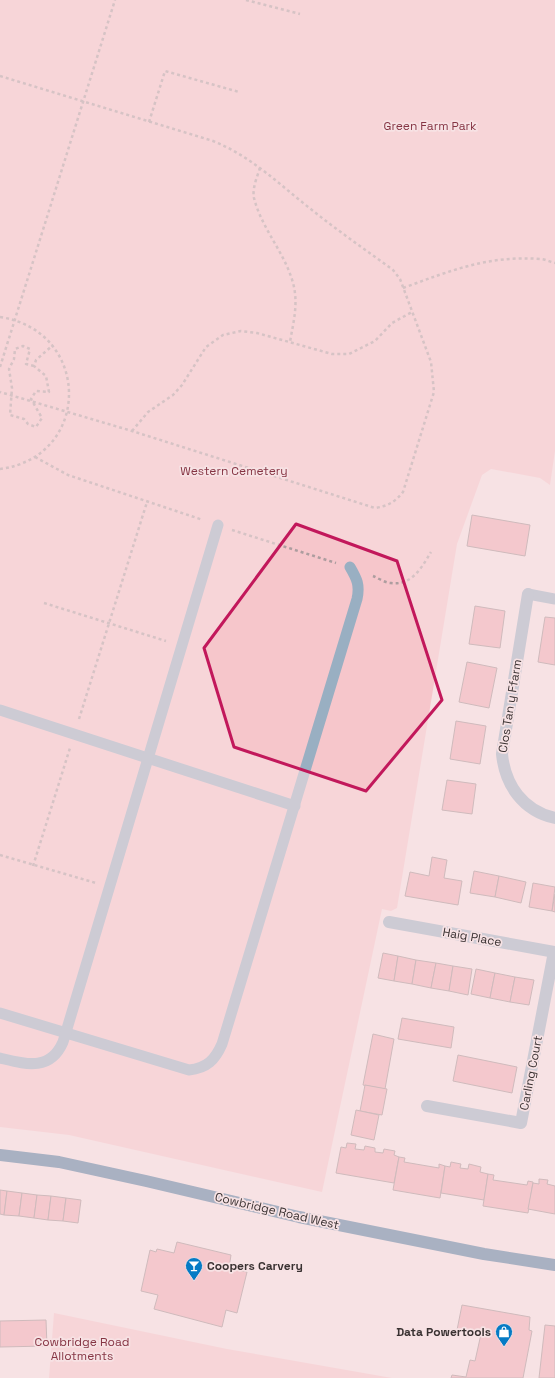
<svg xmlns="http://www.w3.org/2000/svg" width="555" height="1378" font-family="'Space Grotesk',sans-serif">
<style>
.green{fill:#f6c6cb}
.building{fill:#efa9b1;stroke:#9e8b8d}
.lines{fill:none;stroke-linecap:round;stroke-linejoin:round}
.path{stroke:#ad9d9f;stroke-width:2.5;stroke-dasharray:3 3;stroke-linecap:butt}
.service{stroke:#99afc2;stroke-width:11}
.minor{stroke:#99afc2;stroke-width:12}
.trunk{stroke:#4a759a;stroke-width:12}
.marked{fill:none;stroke:#c2185b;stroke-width:3;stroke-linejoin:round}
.labels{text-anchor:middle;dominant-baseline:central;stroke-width:3.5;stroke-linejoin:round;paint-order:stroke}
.park-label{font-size:12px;fill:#863544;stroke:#f7e2e4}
.street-label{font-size:12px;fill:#3a3232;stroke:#f7e2e4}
.poi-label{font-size:12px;font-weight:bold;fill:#3a3232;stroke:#f7e2e4;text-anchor:start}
</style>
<rect width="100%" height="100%" fill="#f7e2e4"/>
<g class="green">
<path d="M0,0h555v451l-5,34 -10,-7 -49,-9 -9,6 -25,69 -60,364 -6,3 -9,-2 -60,283 -253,-57 -69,-8z"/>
<path d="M54,1313l173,36 165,29h-343z"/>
</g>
<g class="building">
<path d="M472,515l58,10 -5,31 -58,-10z"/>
<path d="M475,606l30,5 -5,37 -31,-4z"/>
<path d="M545,617l10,1v47l-17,-3z"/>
<path d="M467,662l30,6 -8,40 -30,-6z"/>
<path d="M456,721l30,5 -6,38 -30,-5z"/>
<path d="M447,780l29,4 -4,30 -30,-4z"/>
<path d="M432,857l15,3 -3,18 18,3 -4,24 -53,-9 5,-24 19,4z"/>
<path d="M474,871l25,5 -4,21 -25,-4z"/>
<path d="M499,876l27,6 -5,21 -26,-6z"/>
<path d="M533,883l22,4 -3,24 -23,-4z"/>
<path d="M555,894v18l-3,-1z"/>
<path d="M383,953l15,3 -4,25 -16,-3z"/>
<path d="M398,956l18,4 -4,24 -18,-3z"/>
<path d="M416,960l20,3 -5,25 -19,-4z"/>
<path d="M436,963l17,3 -4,25 -18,-3z"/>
<path d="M453,966l19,3 -4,26 -19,-4z"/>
<path d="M476,969l19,4 -5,25 -19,-4z"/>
<path d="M495,973l20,4 -5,25 -20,-4z"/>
<path d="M515,977l19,3 -5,25 -19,-3z"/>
<path d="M402,1018l52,9 -3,21 -53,-9z"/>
<path d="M373,1034l21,5 -9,50 -22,-4z"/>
<path d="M458,1055l59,12 -5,26 -59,-12z"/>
<path d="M365,1085l22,4 -5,26 -22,-4z"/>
<path d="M356,1110l23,5 -5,25 -23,-5z"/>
<path d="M347,1143l9,1 -1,5 9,1 1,-4 10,2v4l8,1 1,-4 11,2 -1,4 5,2 -5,26 -58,-10 5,-26 5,1z"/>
<path d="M399,1157l6,1 -1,4 35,6v-4l6,2 -5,32 -47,-8z"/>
<path d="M451,1162l10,2 -1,4 8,1 1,-5 12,3 -1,5 8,2 -4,26 -43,-7 4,-27 5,1z"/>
<path d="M488,1174l6,1 -1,5 34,5 1,-4 5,1 -5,31 -45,-7z"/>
<path d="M539,1179l9,1 -1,4 8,2v28l-27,-5 5,-26 6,1z"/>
<path d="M0,1190l7,1 -3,24 -4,-1z"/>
<path d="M7,1191l15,2 -3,23 -15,-1z"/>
<path d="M22,1193l15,2 -3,23 -15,-2z"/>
<path d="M37,1195l14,1 -3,24 -14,-2z"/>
<path d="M51,1196l15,2 -3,23 -15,-1z"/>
<path d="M66,1198l15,2 -3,23 -15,-2z"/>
<path d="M177,1242l54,13 -2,13 18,4 -10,41 -11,-3 -4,17 -68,-18 4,-14 -17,-4 9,-41 6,2 1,-3 17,4z"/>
<path d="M462,1305l68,12 -1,13 3,1 -9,47h-72l1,-3 14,2 4,-17 5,1 6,-27 -24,-4z"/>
<path d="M46,1320l1,26 -47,1v-26z"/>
<path d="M545,1325l10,1v52h-16z"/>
</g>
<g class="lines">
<g class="path">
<path d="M246,0l54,14"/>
<path d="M0,76l213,65c38,15 67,44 99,69 26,21 54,40 81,60l7,9 31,83 3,30 -31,100c-8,10 -15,14 -28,16l-243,-77 -132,-39"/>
<path d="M149,122l16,-51 74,21"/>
<path d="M260,168c-3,9 -8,21 -6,30 8,32 33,57 40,89 4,19 -1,37 -4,55"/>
<path d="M403,288c47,-17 85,-33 137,-29 5,0 10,3 15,4"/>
<path d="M0,317c92,14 92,140 0,152"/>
<path d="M34,366l-8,-2 4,-15 -7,-3 -8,3 -1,10 -5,10 3,19 -2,27 14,4 4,5 8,3 6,-9 -11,-19 5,-8 13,1 -3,-16 -12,-10 2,-6 17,-15"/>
<path d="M0,367l115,-367"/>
<path d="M132,431l16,-19 25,-17 9,-10 24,-38 17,-12 18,-4 16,2 75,21h17l26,-13 17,-18 20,-11"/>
<path d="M35,457l33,18 135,45"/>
<path d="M232,530l104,33"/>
<path d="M373,576c5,2 12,7 18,7 21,3 31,-16 40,-31"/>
<path d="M44,603l122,38"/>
<path d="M79,719l68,-217"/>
<path d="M0,855l96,28"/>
<path d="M33,866l37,-118"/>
</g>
<g class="service">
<path d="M528,594l27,5"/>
<path d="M0,710l295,96"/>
<path d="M0,1013l189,57c18,-2 26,-10 33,-26l135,-445c3,-14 0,-20 -7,-32"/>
<path d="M0,1058c25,6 50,14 63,-16l155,-517"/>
</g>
<g class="minor">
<path d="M528,594l-26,160c3,31 21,57 53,64"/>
<path d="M389,922l166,30"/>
<path d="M427,1106l94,17 33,-171"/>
</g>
<path class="trunk" d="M0,1155l59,7 87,19 153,36 185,37 71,11"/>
</g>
<path d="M0 0H555V1378H0ZM296,524l101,37 45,139 -76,91 -132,-44 -30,-99z" fill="#f7e2e4" fill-opacity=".55" fill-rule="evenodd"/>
<path class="marked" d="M296,524l101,37 45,139 -76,91 -132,-44 -30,-99z"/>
<defs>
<symbol id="bar-pin" viewBox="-11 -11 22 30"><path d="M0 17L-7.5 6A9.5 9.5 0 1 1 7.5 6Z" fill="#057bc5" stroke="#f7e2e4"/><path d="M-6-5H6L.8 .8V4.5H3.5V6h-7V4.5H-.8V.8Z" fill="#fff"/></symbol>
<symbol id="shop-pin" viewBox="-11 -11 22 30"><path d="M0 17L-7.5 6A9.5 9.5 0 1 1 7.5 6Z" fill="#057bc5" stroke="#f7e2e4"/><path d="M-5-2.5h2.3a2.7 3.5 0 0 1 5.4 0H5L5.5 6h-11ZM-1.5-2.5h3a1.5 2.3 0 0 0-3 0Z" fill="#fff"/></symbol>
</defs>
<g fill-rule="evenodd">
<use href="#bar-pin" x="184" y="1256" width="20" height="27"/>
<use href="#shop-pin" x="494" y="1322" width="20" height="27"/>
</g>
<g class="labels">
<g class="park-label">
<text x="430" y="126">Green Farm Park</text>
<text x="234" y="471">Western Cemetery</text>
<text x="82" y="1342">Cowbridge Road<tspan x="82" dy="14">Allotments</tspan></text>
</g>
<g class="street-label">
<text transform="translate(510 706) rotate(-81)">Clos Tan y Ffarm</text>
<text transform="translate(472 937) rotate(10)">Haig Place</text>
<text transform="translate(531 1073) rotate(-79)">Carling Court</text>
<text transform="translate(277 1211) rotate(13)">Cowbridge Road West</text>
</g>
<g class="poi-label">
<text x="207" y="1266">Coopers Carvery</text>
<text x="491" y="1332" text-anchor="end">Data Powertools</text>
</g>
</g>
</svg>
